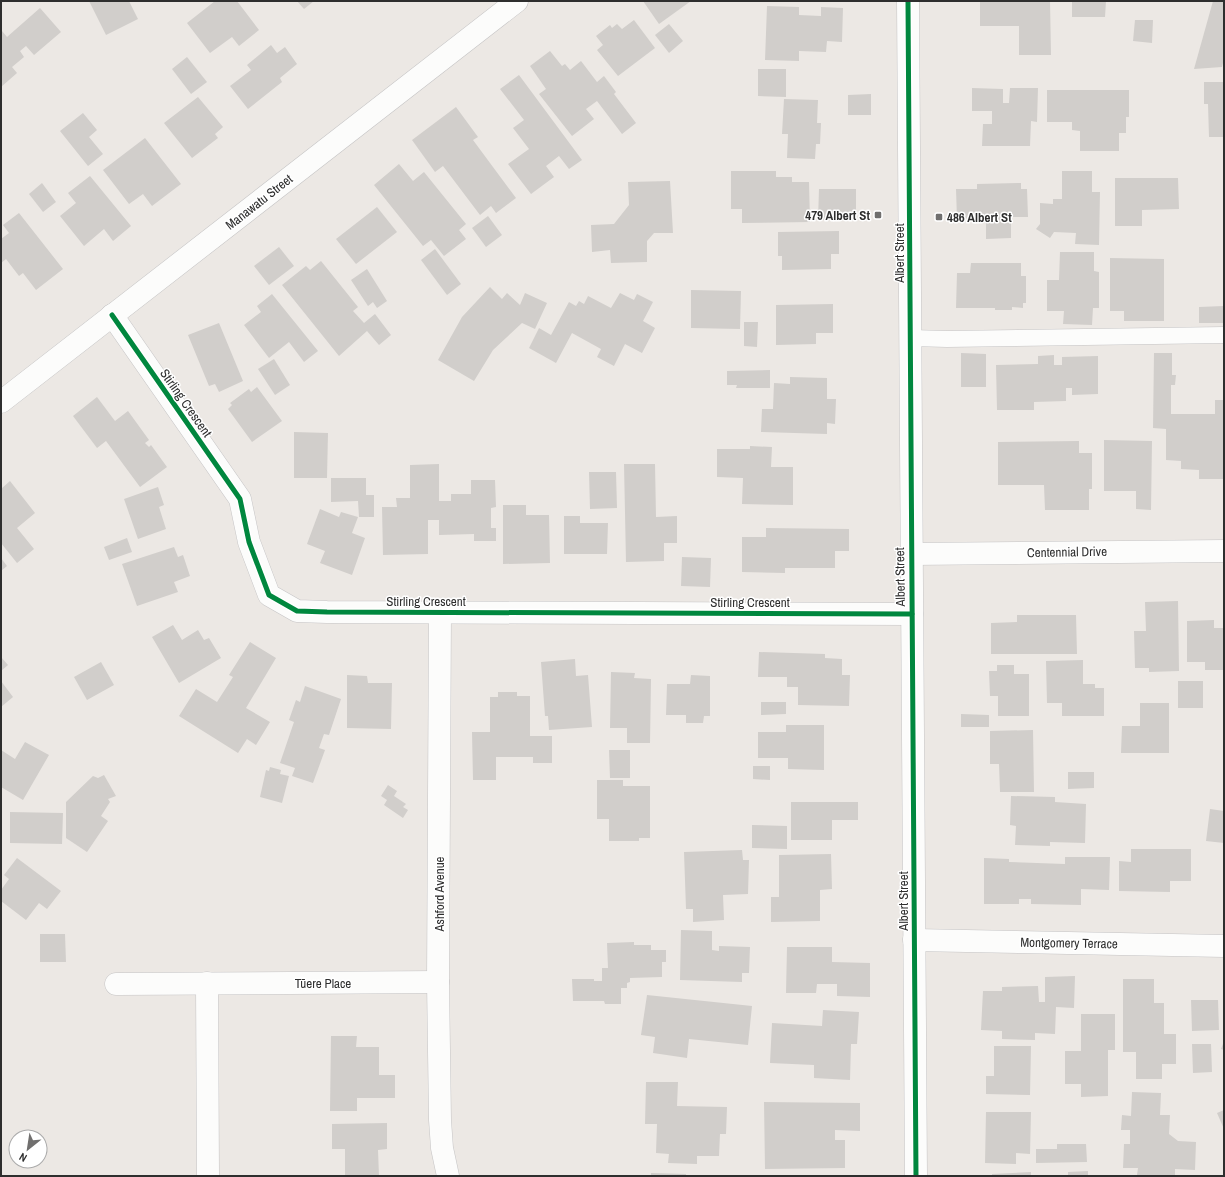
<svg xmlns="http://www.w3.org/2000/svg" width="1225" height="1177" font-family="'Archivo Narrow',sans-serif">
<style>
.building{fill:#d1cecb}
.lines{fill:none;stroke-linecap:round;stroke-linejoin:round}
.lane-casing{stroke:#c5c4c5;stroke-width:17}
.street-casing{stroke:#c5c4c5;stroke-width:23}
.secondary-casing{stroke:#c5c4c5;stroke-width:23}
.lane{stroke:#fcfcfb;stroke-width:16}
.street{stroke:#fcfcfb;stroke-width:22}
.secondary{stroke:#fcfcfb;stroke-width:22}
.cycleway-casing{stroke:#fff;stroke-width:8}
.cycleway{stroke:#00873e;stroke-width:5}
.poi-dot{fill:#706f6e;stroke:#fff;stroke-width:1.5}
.labels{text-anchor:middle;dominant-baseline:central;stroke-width:3;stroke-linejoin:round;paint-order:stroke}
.street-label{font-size:13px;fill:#2e2e2e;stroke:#fff}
.poi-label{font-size:13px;font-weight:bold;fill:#2e2e2e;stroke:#fff;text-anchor:end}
</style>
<rect width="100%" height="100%" fill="#ece8e4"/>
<g class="building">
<path d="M89,1h40l9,18 -32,16z"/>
<path d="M215,1h22l22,29 -20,16 -7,-9 -22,16 -23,-30z"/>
<path d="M297,1h17l-10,8z"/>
<path d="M643,1h48l-32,23z"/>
<path d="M980,1h70l1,54h-32v-29h-39z"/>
<path d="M1072,1h34l-1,16h-33z"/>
<path d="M1213,1h11v58l-2,8 -28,2z"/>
<path d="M767,6l32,1v8l22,1v-9l22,1 -1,34 -15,-1 -1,11 -27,-1v10l-34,-1z"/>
<path d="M40,8l21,24 -27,23 -8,-9 -6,5 4,6 -12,10 5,6 -16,14v-55l1,-1 5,6z"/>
<path d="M634,20l21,28 -37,28 -21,-26 6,-5 -7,-9 14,-11 2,3 5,-4 5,5z"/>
<path d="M1135,20h18l-1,23 -19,-2z"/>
<path d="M669,24l14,17 -14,12 -14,-18z"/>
<path d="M271,45l6,8 8,-6 12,17 -17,14 2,4 -34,27 -18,-23 21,-16 -4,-5z"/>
<path d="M550,51l12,15 3,-2 5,6 11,-9 16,21 7,-6 12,16 -2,2 22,29 -14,11 -25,-33 -11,8 8,10 -22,17 -33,-42 7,-5 -16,-23z"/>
<path d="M187,57l20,25 -16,12 -19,-25z"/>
<path d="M758,69h28v28l-28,-1z"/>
<path d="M519,75l63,85 -13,9 -10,-13 -13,10 8,11 -23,17 -23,-30 21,-15 -16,-21 11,-8 -24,-31z"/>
<path d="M1204,82h20v55h-15l-1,-33h-4z"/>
<path d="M972,88l31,1v14h6l1,-15h28l-1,34 -6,-1 -1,25h-48l1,-22h9v-13h-20z"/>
<path d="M1047,90h82v27h-3v16h-7v18h-39v-20l-8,-1v-8h-25z"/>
<path d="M871,94v21h-23v-20z"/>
<path d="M198,97l25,30 -8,7 3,4 -26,20 -28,-35z"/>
<path d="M784,99l34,1 -1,23h4l-1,21h-4l-1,15 -28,-1 1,-24h-6z"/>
<path d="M456,107l22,30 -5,3 43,58 -20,15 -5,-7 -11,9 -37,-49 -8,6 -23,-32z"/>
<path d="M83,113l14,17 -8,7 14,17 -15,12 -28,-35z"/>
<path d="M145,138l36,46 -29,22 -9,-12 -14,10 -26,-34z"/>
<path d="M399,164l14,17 11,-9 42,52 -7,6 7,9 -22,17 -13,-16 -8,6 -49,-61z"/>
<path d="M731,171h45v6h16v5h17l1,40 -68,1v-14h-11z"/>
<path d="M1062,171h30v21h8l-1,53 -24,-1 1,-11 -22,-1 -4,6 -14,-9 4,-5v-21l13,1v-5h9z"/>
<path d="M90,176l41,50 -18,15 -9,-12 -20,17 -24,-30 16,-13 -8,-10z"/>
<path d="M1115,178h63l1,31 -37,1v16h-27z"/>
<path d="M670,181l3,52h-19l-7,8v21l-36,1 -1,-13 -18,2 -1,-27 23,-1 15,-19 -1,-23z"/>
<path d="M42,183l14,19 -13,10 -14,-18z"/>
<path d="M1021,183v6h6l1,28h-17v21l-25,1v-21l-29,1 -1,-30h21v-5z"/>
<path d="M819,189h37v31h-38z"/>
<path d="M377,207l20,25 -41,32 -20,-25z"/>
<path d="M19,213l44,56 -27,21 -13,-17 -4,3 -13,-17 -5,4v-24l8,-6 -6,-8z"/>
<path d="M488,216l14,19 -16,12 -14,-19z"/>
<path d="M839,231v23h-8v15l-49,1v-14h-4v-24z"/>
<path d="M279,247l15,19 -25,19 -15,-19z"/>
<path d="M435,249l26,35 -14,11 -26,-35z"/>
<path d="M1060,252h34v19l5,1v36h-6l-1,17 -29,-1 1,-13h-17v-31h12z"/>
<path d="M1110,258l54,1v62h-40v-10h-14z"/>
<path d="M321,261l37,46 -5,4 11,12 11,-9 16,21 -12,10 -12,-14 -28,25 -57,-71 24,-19 4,4z"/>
<path d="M971,263h50v13h5v27h-3v5l-11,-1v3h-17v-2h-39l1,-35h13z"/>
<path d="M367,269l20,32 -10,7 -4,-6 -5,4 -17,-26z"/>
<path d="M490,287l12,12 5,-6 13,12 5,-12 22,10 -12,26 -13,-6 -29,27 -19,31 -36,-21 24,-43z"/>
<path d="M691,290l50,1 -1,38 -49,-1z"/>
<path d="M620,293l14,7 3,-6 16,8 -10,19 12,7 -13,25 -17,-9 -11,22 -17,-9 4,-8 -29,-16 -16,30 -27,-15 10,-20 12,7 18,-33 7,4 3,-5 5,3 4,-8 23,12z"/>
<path d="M272,294l46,57 -14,11 -15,-20 -20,16 -25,-33 17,-13 -4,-6z"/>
<path d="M833,304v29h-17v11l-40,1v-40z"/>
<path d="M1224,306v17h-25v-16z"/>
<path d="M744,322h14l-1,25 -13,-1z"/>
<path d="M219,323l24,58 -24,11 -4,-8 -6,2 -21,-51z"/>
<path d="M961,353l25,1v33h-25z"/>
<path d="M1154,353h18v22h4l-1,10h-4v29h44v-14h9v79h-25v-9l-18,-1v-8l-15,-1v-31l-13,-1z"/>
<path d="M1054,355v10h8v-8l36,-1v38l-26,1v-7h-6v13l-32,1v8h-37l-1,-45 42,-1v-8z"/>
<path d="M274,359l16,26 -15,10 -17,-26z"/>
<path d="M770,370v18h-34l1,-3h-10v-14z"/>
<path d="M790,377l37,1v21h9l-1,25 -8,-1v11l-66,-2 1,-23h11l1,-26 16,1z"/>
<path d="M257,387l25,34 -30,21 -24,-33 4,-4 -2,-2 19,-14 2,3z"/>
<path d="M97,397l18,24 13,-10 21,29 -4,3 4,4 2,-2 16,22 -27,20 -34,-46 -9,7 -24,-32z"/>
<path d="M294,432l34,1 -1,45h-33z"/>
<path d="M1104,440l48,1 -1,69 -15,-1v-18h-32z"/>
<path d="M1079,441v12h13v36h-3v21h-44l-1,-25h-46v-43z"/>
<path d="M750,446l22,1 -1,20h22v38l-51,-1 1,-26 -26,-1v-28h33z"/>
<path d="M439,464v37h12v-7h20v-14h24l1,27 -5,1v20h5v13h-22v-7l-35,1v-15h-11v34l-45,1 -1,-48h15l-1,-9h14v-33z"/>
<path d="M624,464h31l1,53 21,-1v27h-13v18l-38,1z"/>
<path d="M589,472h27l1,36 -27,1z"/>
<path d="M331,478h35v17h8v22h-15l-1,-16 -27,1z"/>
<path d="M10,481l25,32 -18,15 17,21 -17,14 -16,-20v-54z"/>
<path d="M158,487l6,18 -5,2 7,22 -28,10 -14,-40z"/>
<path d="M503,505h23v10h23l1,48 -47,1z"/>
<path d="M320,509l19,8 2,-5 17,5 -6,16 13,5 -13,37 -32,-12 5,-12 -18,-7z"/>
<path d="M564,516h16v7h28l-1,31h-43z"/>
<path d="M766,528l83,1v22h-14v17h-50v5l-43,-1v-35h24z"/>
<path d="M127,538l5,14 -23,8 -5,-13z"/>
<path d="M174,547l4,10 5,-2 7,21 -16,6 4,10 -41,14 -15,-42z"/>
<path d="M682,557l29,1 -1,29 -29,-1z"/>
<path d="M1,558l6,8 -6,5z"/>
<path d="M1178,601l1,70 -30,1v-4h-14l-1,-37h12l-1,-29z"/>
<path d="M1017,615h59l1,39h-86v-31l26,-1z"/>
<path d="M1214,620v8h10v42h-19v-8h-18v-41z"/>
<path d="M173,625l9,15 16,-10 6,10 5,-2 12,20 -42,25 -27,-46z"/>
<path d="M250,642l26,16 -30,50 24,14 -14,23 -9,-6 -9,14 -59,-37 17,-27 21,13 16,-25 -4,-2z"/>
<path d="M759,652l66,2v4l17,1v16h8l-1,31 -51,-1v-18h-11v-10h-29z"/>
<path d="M1,657l7,8 -7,6z"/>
<path d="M575,659l1,17 12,-1 4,52 -43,3 -1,-14h-3l-4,-54z"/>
<path d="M1083,660v24h12v4h9v28h-42v-13h-15l-1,-42z"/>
<path d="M101,662l13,23 -27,15 -13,-23z"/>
<path d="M997,665h17v9h15v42h-31v-20h-8l-1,-25h8z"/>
<path d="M611,672l24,1 -1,5 17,1 -1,64h-23v-15h-17z"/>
<path d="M347,675l20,1 1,7h24l-1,46 -44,-1z"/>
<path d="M691,675l19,1v40h-6l-1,7h-17v-8h-20l1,-31h23z"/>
<path d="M1,681l12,16 -12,10z"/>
<rect x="1178" y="681" width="25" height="27"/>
<path d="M305,686l36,13 -12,36 -5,-1 -5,14 6,2 -12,33 -21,-7 3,-8 -15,-5 14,-41 -5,-2 7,-20 4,2z"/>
<path d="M498,692h19v4h13v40h22v27h-19v-6h-37v23h-23l-1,-48h18v-35h8z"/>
<path d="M761,702h25v12l-25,1z"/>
<path d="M1140,703h29v50h-48l1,-27h18z"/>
<path d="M961,714l28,1v12h-28z"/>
<path d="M786,725h38v45l-36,-1v-11h-30v-26h28z"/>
<path d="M1033,730l1,62h-34l-1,-28h-9v-33z"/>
<path d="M25,742l24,13 -26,45 -22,-13v-37l14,9z"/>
<path d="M609,750h21v28h-20z"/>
<path d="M753,766h17v14l-17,-1z"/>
<path d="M270,767l11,3 -1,4 9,2 -7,27 -22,-6 6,-27 3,1z"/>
<path d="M1068,772h26v16l-26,1z"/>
<path d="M104,775l12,21 -8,3 2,3 -9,14 7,5 -21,31 -21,-14v-36l27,-26 5,2z"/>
<path d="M597,780h26v6h27v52h-11v3h-30v-22h-12z"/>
<path d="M388,785l9,6 -3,5 12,8 -3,3 5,3 -5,8 -19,-13 3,-5 -6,-4z"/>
<path d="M1011,796l44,1v5l31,2 -1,39 -35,-1v4l-35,-1 1,-19 -6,-1z"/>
<path d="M791,802h67v18h-26v20h-41z"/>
<path d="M1210,809l14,2v32l-18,-2z"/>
<path d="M10,812l53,1 -1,31 -52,-1z"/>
<path d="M752,825l35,1v23l-35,-1z"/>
<path d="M1131,849h60v32h-21v11l-51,-1v-30l12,1z"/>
<path d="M742,850l1,10h6l-1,34 -25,1 1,25 -31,2v-13h-7l-2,-57z"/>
<path d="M831,854l1,35 -12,1v31l-49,1v-25h8v-42z"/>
<path d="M1065,857h45l-1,33 -28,-1v16l-50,-1v-5h-12v5h-35v-46l25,1v3l56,2z"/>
<path d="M17,858l44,33 -14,18 -8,-6 -13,17 -25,-19v-11l8,-11 -5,-4z"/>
<path d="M681,930l31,1v19l7,1v-5l31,1 -1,26h-7v9l-62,-2z"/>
<path d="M40,934h25l1,28h-26z"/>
<path d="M634,942v3h17v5h15v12h-4v15l-32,1v4l-3,1v5h-6v16h-16l-1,-3h-31l-1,-22h22v2h8v-13h6l-1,-25z"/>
<path d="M787,947h45v15l38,1v34l-33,-1v-12h-20l-1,9h-30z"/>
<path d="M1075,976l-1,32 -18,-1 -1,27 -20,-1v7l-33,-1v-8l-21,-1 2,-39h19v-4l36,-1 1,16h6v-25z"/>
<path d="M1123,979h31v24h10v31h12v30h-14v15h-26v-27h-13z"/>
<path d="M647,995l105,11 -4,39 -59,-6 -2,19 -34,-5 2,-16 -14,-2z"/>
<path d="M1191,1000h27l1,30 -27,1z"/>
<path d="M823,1010l36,2 -2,32h-6l-1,36 -36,-2v-13l-44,-2 2,-40 50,3z"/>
<path d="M1081,1014h34v36h-7v46l-27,1v-13h-16v-33h16z"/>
<path d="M331,1036h26l-1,11h23v28h16v23h-38v13h-27z"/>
<path d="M1224,1041v9l-3,-1z"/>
<path d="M1192,1044h19l1,28 -19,1z"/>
<path d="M994,1046h37l-1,49 -44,-1v-18h8z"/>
<path d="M646,1082h32l-1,24 50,1 -1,27h-6l-1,22h-22v8l-29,-1 1,-9 -13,-1 1,-29h-12z"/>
<path d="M1132,1092l29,1 -1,22h10l-1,19 9,7 18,1 -1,28 -20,-1v7h-16l-22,-1 1,-7h-15l1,-24h6v-14h-9l1,-15 9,1z"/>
<path d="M764,1102l96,1v28l-25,-1v10h10v28l-80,1z"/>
<path d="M1224,1110v19l-7,-16z"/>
<path d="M986,1112h45l-1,42 -14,-1v11l-31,-1z"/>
<path d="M387,1123v26l-9,1 1,26h-34v-27h-13v-25z"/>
<path d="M1057,1144h29l1,18 -51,1v-14h21z"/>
<path d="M1088,1171v5h-20v-4z"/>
<path d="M1031,1172v4h-39v-2z"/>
<path d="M651,1173l35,1v2h-35z"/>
</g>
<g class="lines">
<defs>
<path id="lane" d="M911,338l36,1 277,-4"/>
<g id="street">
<path d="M112,315l128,184 9,43 20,53 28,16 30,1 585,2"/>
<path d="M911,554l313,-3"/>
<path d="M440,612l-2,370 2,138 2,28 6,28"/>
<path d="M914,940l310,6"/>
<path d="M207,983l1,193"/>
<path d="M116,984l322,-2"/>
</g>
<g id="secondary">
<path d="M908,1l8,1175"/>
<path d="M1,402l516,-401"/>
</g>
</defs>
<use href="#lane" class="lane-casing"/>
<use href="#street" class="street-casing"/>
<use href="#secondary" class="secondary-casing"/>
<use href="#lane" class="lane"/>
<use href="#street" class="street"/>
<use href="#secondary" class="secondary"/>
<defs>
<g id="cycleway">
<path d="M908,1l8,1175"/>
<path d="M112,315l128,184 9,43 20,53 28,16 30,1 585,2"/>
</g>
</defs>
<use href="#cycleway" class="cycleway-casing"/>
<use href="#cycleway" class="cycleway"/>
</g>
<g class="poi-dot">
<rect x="874" y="211" width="8" height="8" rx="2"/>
<rect x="935" y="213" width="8" height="8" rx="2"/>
</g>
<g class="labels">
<g class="street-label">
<text transform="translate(259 202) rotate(-38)">Manawatu Street</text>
<text transform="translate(899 253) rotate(-90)">Albert Street</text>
<text transform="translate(186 403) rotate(55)">Stirling Crescent</text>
<text transform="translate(1067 552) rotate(-1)">Centennial Drive</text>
<text transform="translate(900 577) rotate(-91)">Albert Street</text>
<text x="426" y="601">Stirling Crescent</text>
<text x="750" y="602">Stirling Crescent</text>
<text transform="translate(439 894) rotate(-90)">Ashford Avenue</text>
<text transform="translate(903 901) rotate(-90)">Albert Street</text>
<text transform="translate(1069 943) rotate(1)">Montgomery Terrace</text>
<text x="323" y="983">Tūere Place</text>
</g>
<g class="poi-label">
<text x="870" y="215">479 Albert St</text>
<text x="947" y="217" text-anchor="start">486 Albert St</text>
</g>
</g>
<rect width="1225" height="1177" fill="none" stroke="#2e2e2e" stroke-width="4"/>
<g transform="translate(28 1149) rotate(210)"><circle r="19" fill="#ffffff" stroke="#ababab"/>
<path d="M0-3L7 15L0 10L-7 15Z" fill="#706f6e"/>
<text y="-6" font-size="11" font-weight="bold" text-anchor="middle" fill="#2e2e2e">N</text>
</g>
</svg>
